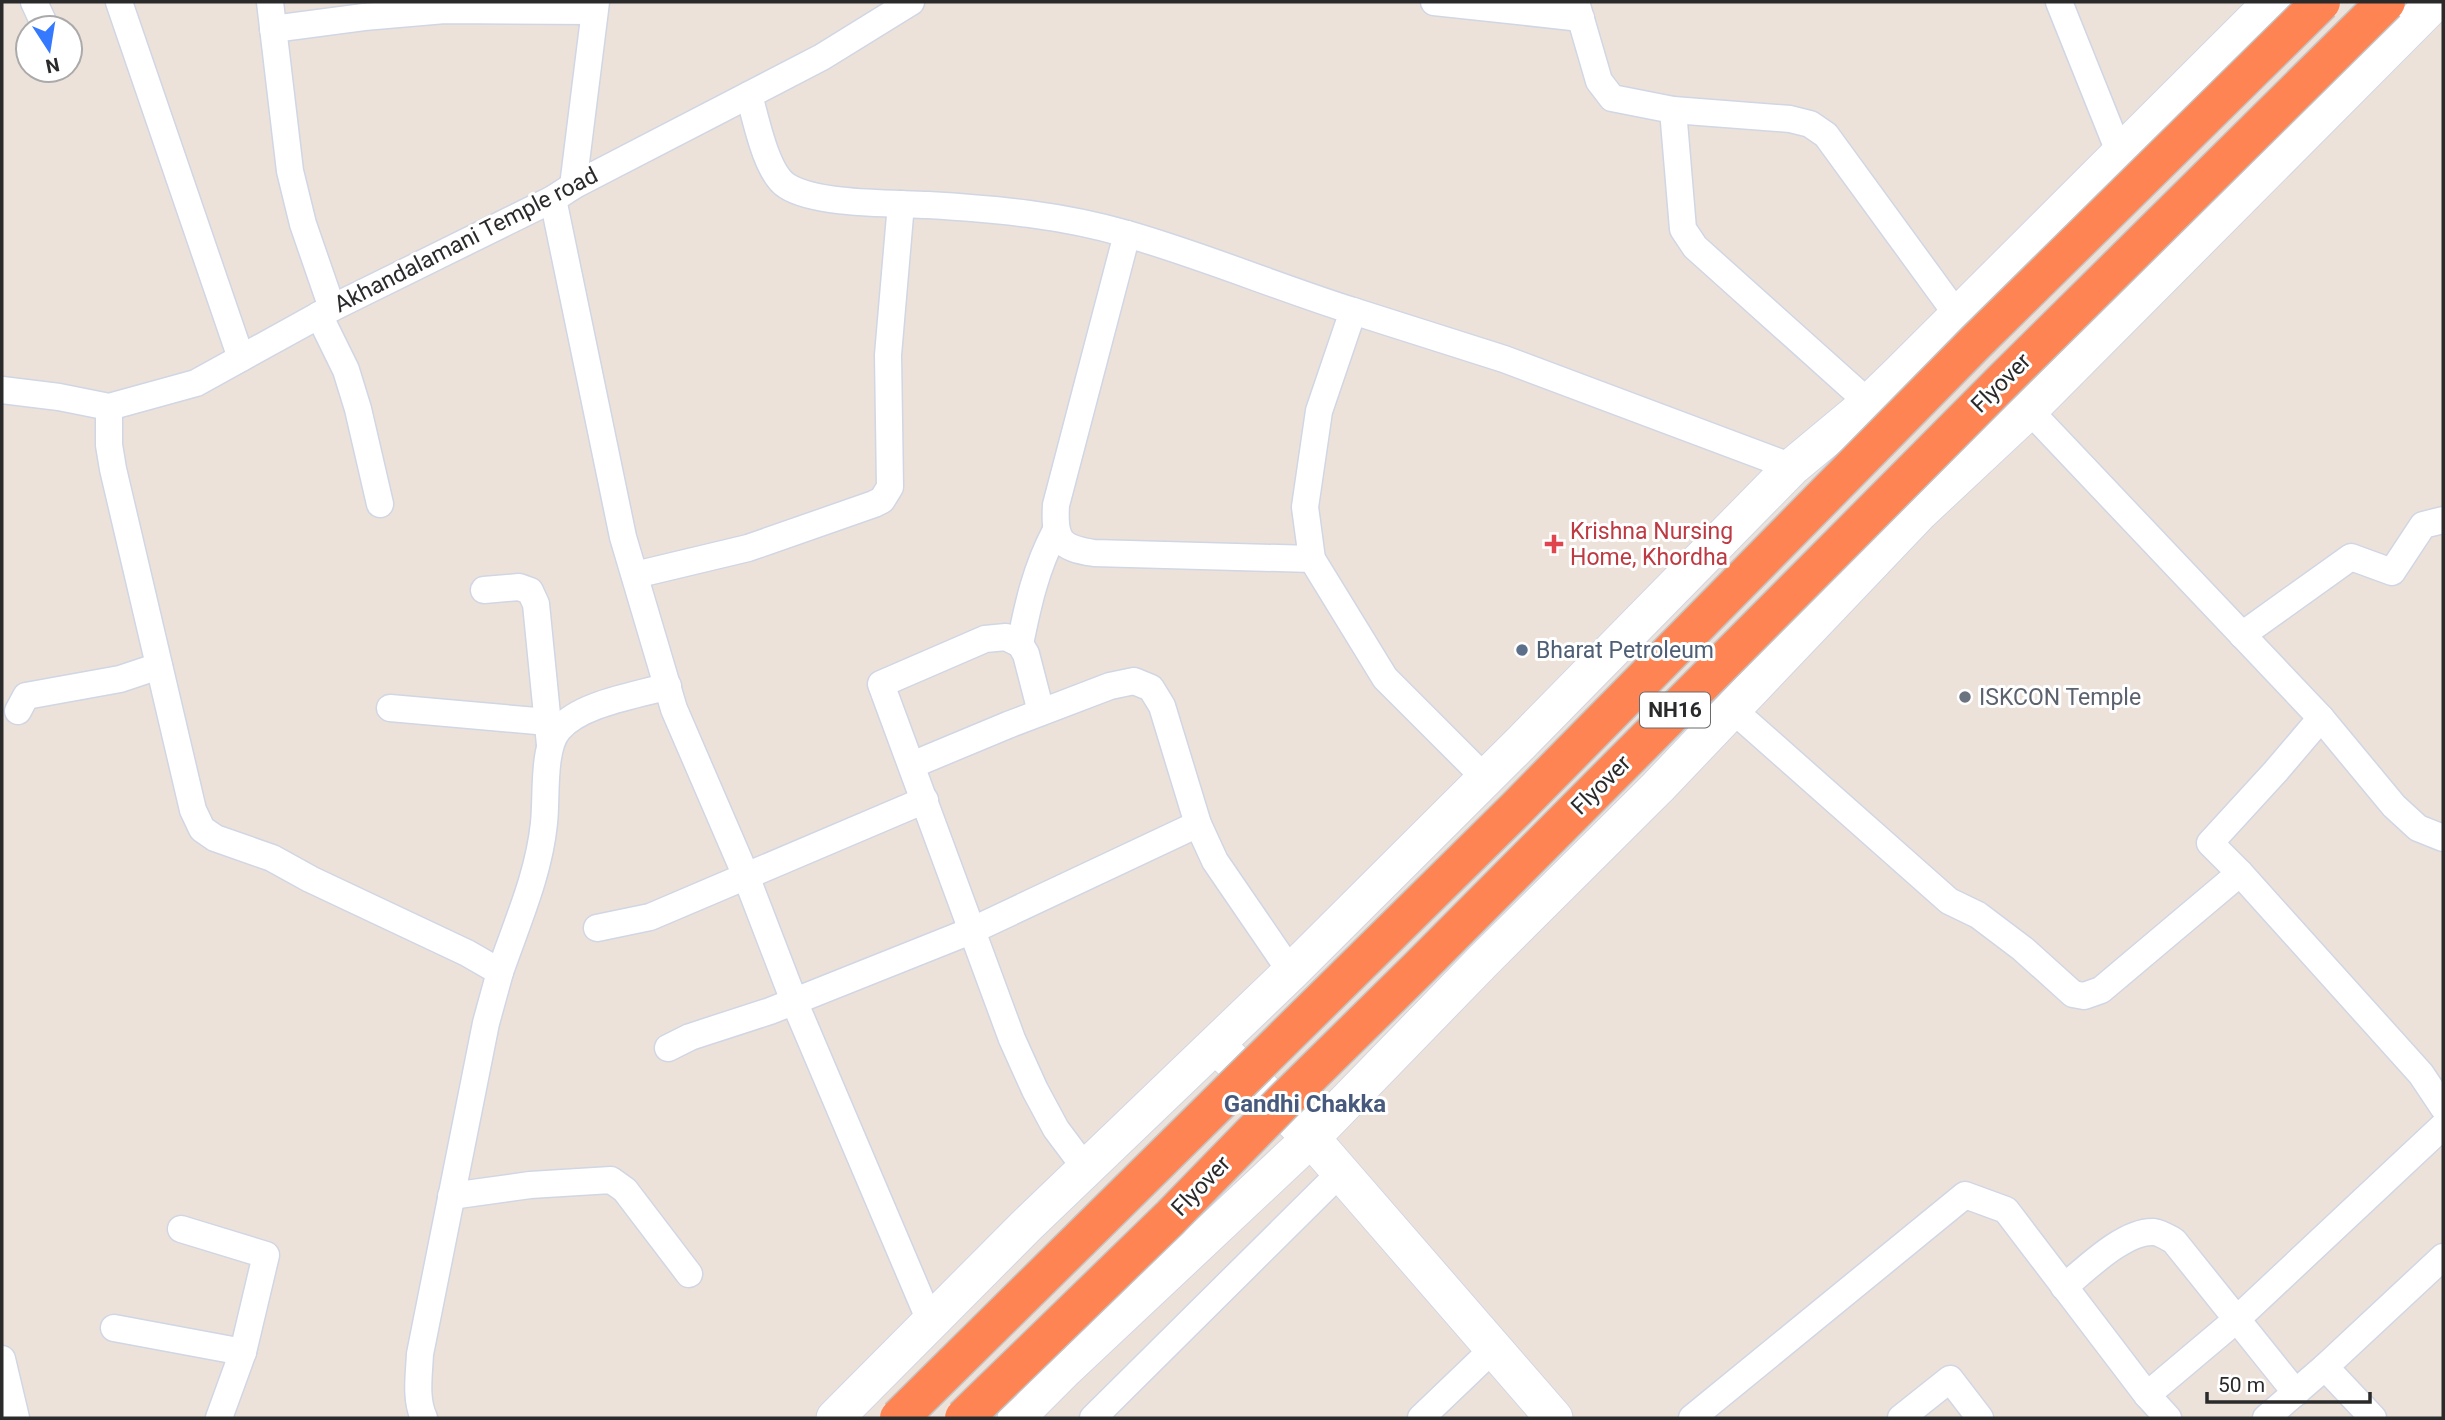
<svg xmlns="http://www.w3.org/2000/svg" width="2445" height="1420" font-family="Roboto,sans-serif">
<style>
.lines{fill:none;stroke-linecap:round;stroke-linejoin:round}
.street-casing{stroke:#d0d6e4;stroke-width:29}
.secondary-casing{stroke:#d0d6e4;stroke-width:39}
.street{stroke:#fff;stroke-width:26}
.secondary{stroke:#fff;stroke-width:37}
.highway-bridge-casing{stroke:#c3c3c3;stroke-width:41;stroke-linecap:butt}
.highway-bridge{stroke:#ff8453;stroke-width:38}
.health-dot{fill:#e0444e;stroke:#fff;stroke-width:2.5}
.service-dot{fill:#5c6f8a;stroke:#fff;stroke-width:2.5}
.worship-dot{fill:#6b7280;stroke:#fff;stroke-width:2.5}
.labels{text-anchor:middle;dominant-baseline:central;stroke-width:6;stroke-linejoin:round;paint-order:stroke}
.shield{fill:#fff;stroke:#6a6a6a;stroke-width:2}
.shield-label{font-size:21px;font-weight:bold;fill:#2a2a2a}
.street-label{font-size:23px;fill:#2a2a2a;stroke:#fff}
.health-label{font-size:23px;fill:#be3a42;stroke:#fff;text-anchor:start}
.service-label{font-size:23px;fill:#4e5e75;stroke:#fff;text-anchor:start}
.worship-label{font-size:23px;fill:#5b616d;stroke:#fff;text-anchor:start}
.neighbourhood-label{font-size:24px;font-weight:bold;fill:#47597d;stroke:#fff}
</style>
<rect width="100%" height="100%" fill="#ede2da"/>
<g class="lines">
<defs>
<g id="street">
<path d="M34,2l12,26"/>
<path d="M119,2l122,356"/>
<path d="M270,2l20,169 13,53 29,84"/>
<path d="M1434,2l147,16"/>
<path d="M1576,2l23,79 13,17 61,12 117,9 20,5 16,11 132,181"/>
<path d="M2059,2l61,152"/>
<path d="M273,29l91,-12 81,-7 149,1"/>
<path d="M749,95c7,24 17,78 38,91 30,19 105,17 141,19 68,4 134,10 199,29 77,22 150,53 226,77l-34,100 -14,96 7,52 73,119 100,100"/>
<path d="M1673,110l10,119 12,18 174,156"/>
<path d="M573,186l23,-184"/>
<path d="M553,199l70,338 51,172 72,167 48,125 136,320"/>
<path d="M1127,234l-71,271c-2,34 3,43 38,48l218,6"/>
<path d="M1353,311l151,48 288,108"/>
<path d="M319,315l27,55 12,39 22,95"/>
<path d="M2,390l57,7 50,10 87,-24 136,-75 221,-109 20,-13 249,-129 89,-55"/>
<path d="M109,407v38l4,24 80,341 9,19 13,9 57,20 38,21 157,74 33,19c17,-49 39,-98 44,-149 3,-26 -2,-75 15,-94 23,-26 76,-33 109,-43"/>
<path d="M635,575l113,-27 126,-44 8,-4 8,-13 -2,-132 13,-151"/>
<path d="M484,590l35,-3 11,4 6,13 14,141"/>
<path d="M2242,635l109,-78 41,15 31,-47 20,-5"/>
<path d="M1020,644c8,-40 16,-76 35,-112"/>
<path d="M390,708l158,14"/>
<path d="M1732,709l217,192 29,14 45,34 50,45 11,2 17,-6 139,-117 -30,-30 66,-72 45,-53 -292,-308"/>
<path d="M18,711l8,-15 94,-17 39,-13"/>
<path d="M1041,712l-15,-58 -6,-10 -14,-7 -21,2 -104,45 131,355 23,51 21,39 30,40"/>
<path d="M2321,718l73,88 24,22 25,10"/>
<path d="M912,765l96,-40 102,-39 24,-5 17,7 11,18 36,118 17,37 76,111"/>
<path d="M2240,873l181,201 22,33"/>
<path d="M597,928l53,-11 275,-117"/>
<path d="M668,1048l22,-11 80,-26 203,-81 225,-106"/>
<path d="M451,1196l79,-11 81,-5 14,10 64,84"/>
<path d="M181,1229l85,26 -23,97 -24,66"/>
<path d="M2064,1287c22,-18 61,-57 90,-55 7,1 13,5 20,9l122,152"/>
<path d="M114,1328l129,24"/>
<path d="M2,1359l14,59"/>
<path d="M2325,1367l48,51"/>
<path d="M2147,1395l21,23"/>
<path d="M424,1418c-9,-19 -5,-43 -4,-64l66,-331 14,-51"/>
<path d="M1093,1418l248,-246"/>
<path d="M1421,1418l72,-69"/>
<path d="M1692,1418l273,-223 41,15 141,185 89,-75 207,-194"/>
<path d="M1901,1418l49,-39 30,39"/>
<path d="M2266,1418l59,-51 118,-110"/>
</g>
<g id="secondary">
<path d="M1224,1053l87,85 243,280"/>
<path d="M835,1418l191,-192 265,-254 231,-230 270,-275 77,-64 31,-30 372,-371"/>
<path d="M1016,1418l49,-49 246,-231 173,-178 174,-173 261,-274 110,-103 406,-408"/>
</g>
</defs>
<use href="#street" class="street-casing"/>
<use href="#secondary" class="secondary-casing"/>
<use href="#street" class="street"/>
<use href="#secondary" class="secondary"/>
<defs>
<g id="highway-bridge">
<path d="M899,1418l617,-609 460,-467 345,-340"/>
<path d="M964,1418l206,-200 112,-115 139,-137 583,-586 382,-378"/>
</g>
</defs>
<use href="#highway-bridge" class="highway-bridge-casing"/>
<use href="#highway-bridge" class="highway-bridge"/>
</g>
<path class="health-dot" d="M1550.5 533.5h7v7h7v7h-7v7h-7v-7h-7v-7h7z"/>
<circle class="service-dot" cx="1522" cy="650" r="7"/>
<circle class="worship-dot" cx="1965" cy="697" r="7"/>
<g class="labels">
<rect class="shield" x="1640" y="692.5" width="70" height="35" rx="5"/>
<g class="shield-label">
<text x="1675" y="710">NH16</text>
</g>
<g class="street-label">
<text transform="translate(466 240) rotate(-27)">Akhandalamani Temple road</text>
<text transform="translate(2001 383) rotate(-45)">Flyover</text>
<text transform="translate(1601 785) rotate(-45)">Flyover</text>
<text transform="translate(1201 1186) rotate(-46)">Flyover</text>
</g>
<g class="health-label">
<text x="1570" y="531">Krishna Nursing<tspan x="1570" dy="26">Home, Khordha</tspan></text>
</g>
<g class="service-label">
<text x="1536" y="650">Bharat Petroleum</text>
</g>
<g class="worship-label">
<text x="1979" y="697">ISKCON Temple</text>
</g>
<g class="neighbourhood-label">
<text x="1305" y="1104">Gandhi Chakka</text>
</g>
</g>
<rect width="2445" height="1420" fill="none" stroke="#2a2a2a" stroke-width="7"/>
<g transform="translate(49 49) rotate(168)"><circle r="33" fill="#ffffff" stroke="#aaaaaa" stroke-width="2"/>
<path d="M0-5L12 26L0 18L-12 26Z" fill="#3579ff"/>
<text y="-10" font-size="19" font-weight="bold" text-anchor="middle" fill="#2a2a2a">N</text>
</g>
<path d="M2207 1392v10h163v-10" fill="none" stroke="#2a2a2a" stroke-width="3.5"/>
<text x="2218" y="1392" font-size="21" fill="#2a2a2a" stroke="#ffffff" stroke-width="5" paint-order="stroke">50 m</text>
</svg>
